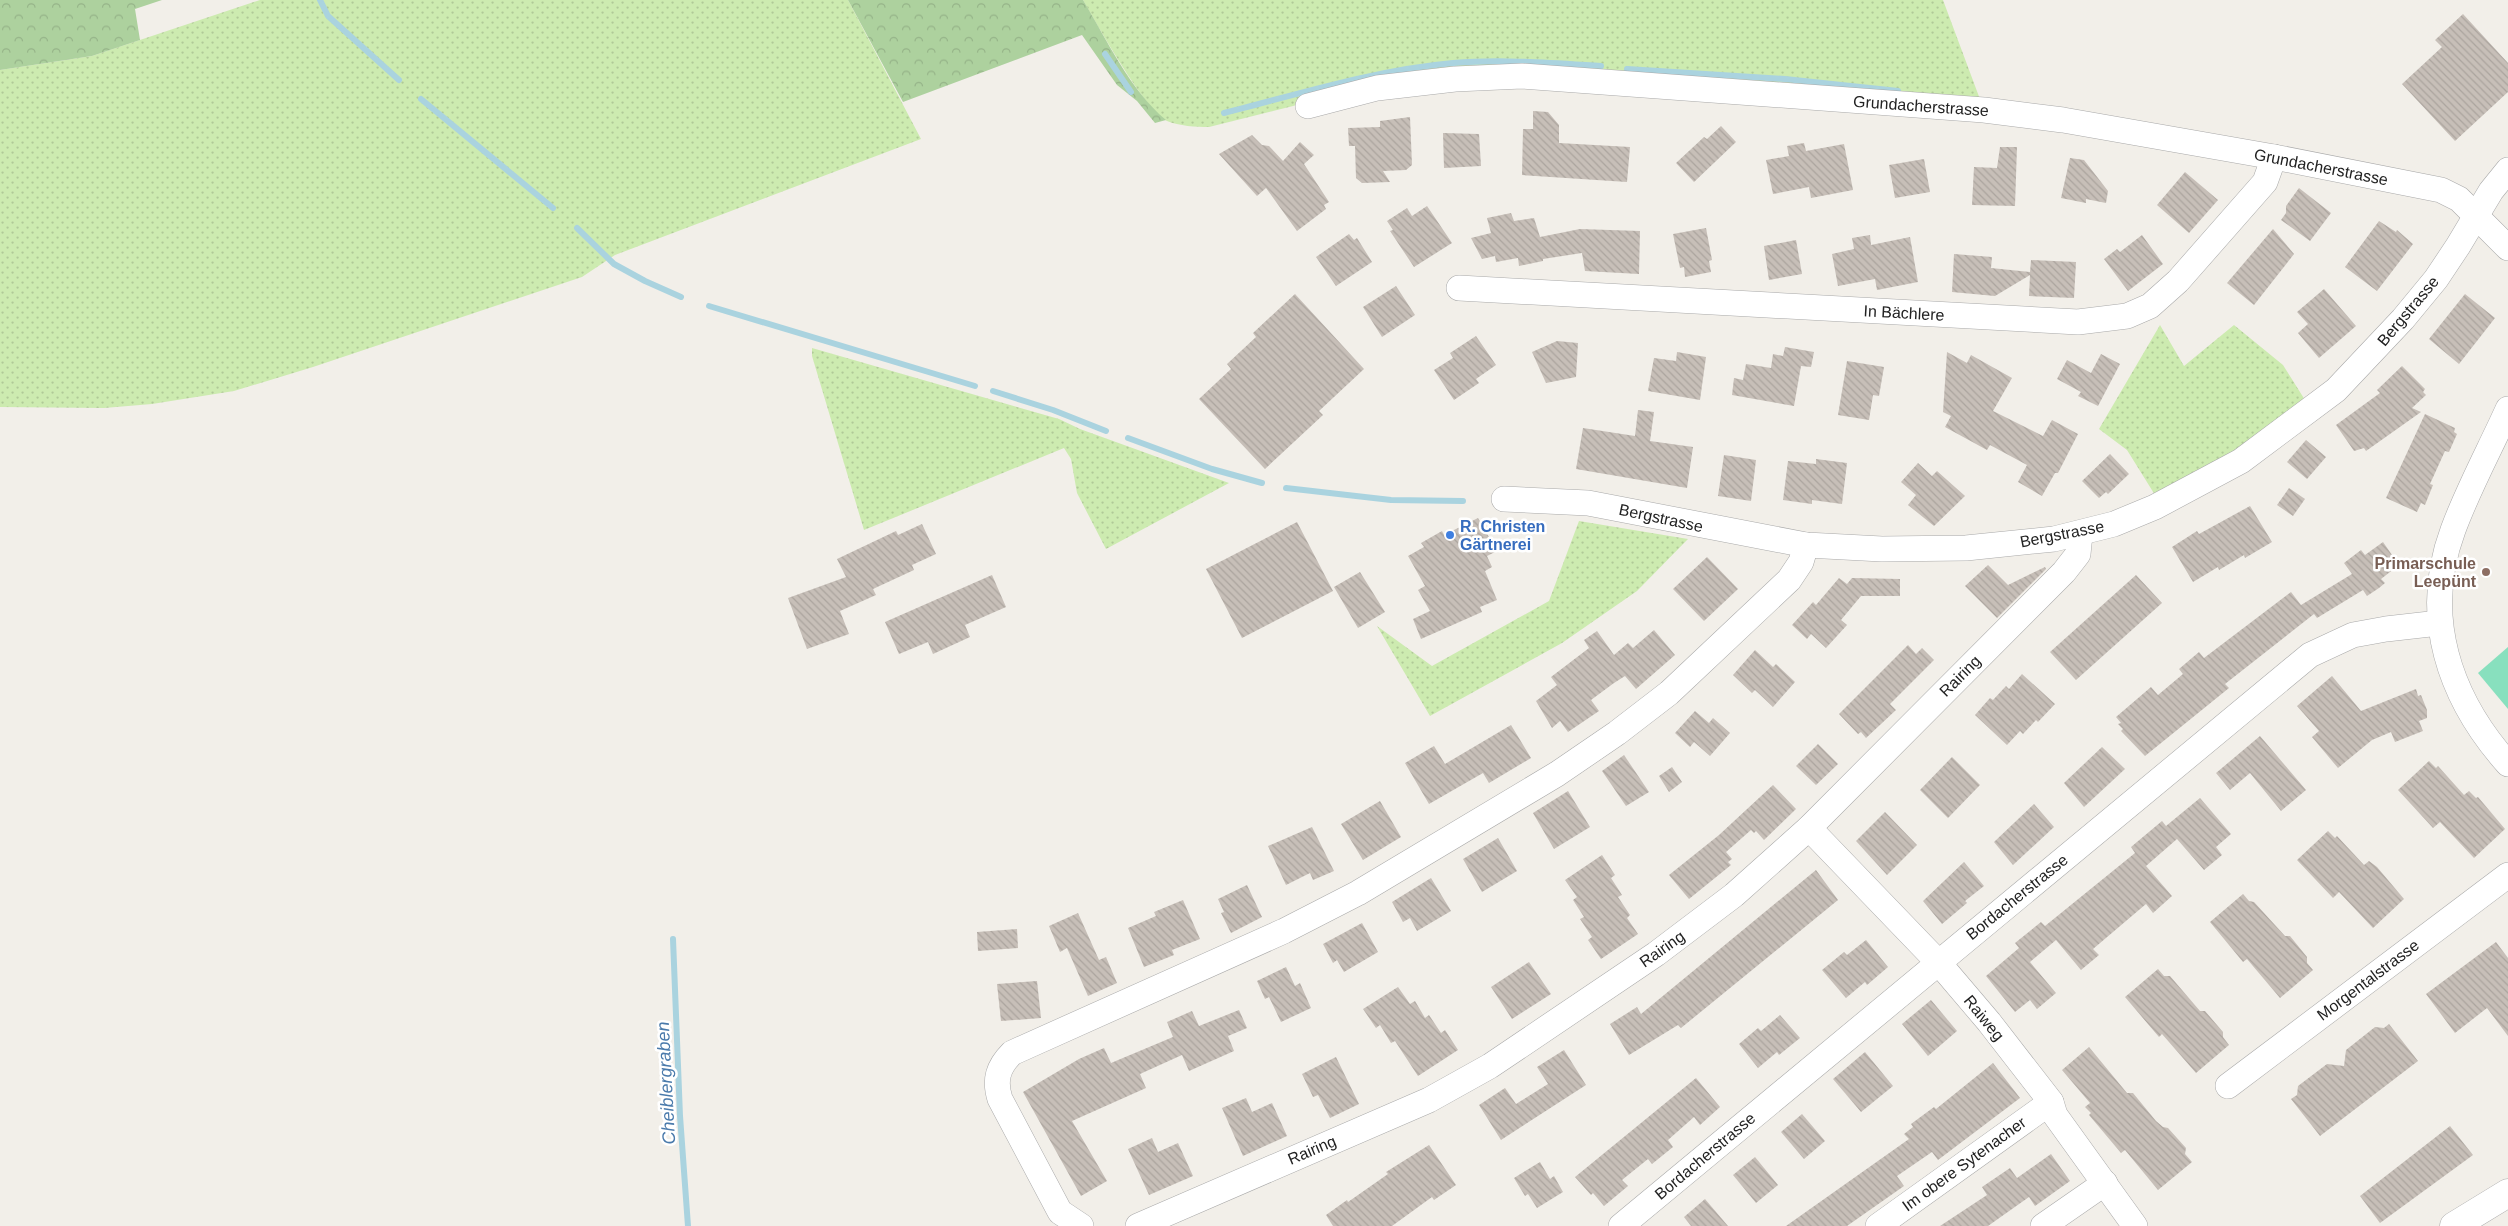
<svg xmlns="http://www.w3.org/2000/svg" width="2508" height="1226" font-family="Helvetica,sans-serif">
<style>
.grass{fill:url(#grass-dots)}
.forest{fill:url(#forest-crowns)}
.pitch{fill:#88e0be}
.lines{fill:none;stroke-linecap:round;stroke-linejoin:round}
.stream{stroke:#aad3df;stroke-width:6}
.building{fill:url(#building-back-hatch)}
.minor-casing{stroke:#a9a9a9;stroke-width:26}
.tertiary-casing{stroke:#a9a9a9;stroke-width:29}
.minor{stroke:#fff;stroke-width:25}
.tertiary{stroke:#fff;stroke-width:28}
.shop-dot{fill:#3f7fe0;stroke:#fff;stroke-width:2}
.education-dot{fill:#8d6e63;stroke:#fff;stroke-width:2}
.labels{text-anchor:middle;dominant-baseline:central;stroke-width:5;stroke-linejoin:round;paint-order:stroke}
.street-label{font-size:16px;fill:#222;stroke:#fff}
.shop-label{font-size:16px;font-weight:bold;fill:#366cbe;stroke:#fff;text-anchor:start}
.education-label{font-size:16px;font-weight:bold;fill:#785e54;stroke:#fff;text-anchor:end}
.water-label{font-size:18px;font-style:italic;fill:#4a7aab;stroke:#fff}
</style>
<defs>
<pattern id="grass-dots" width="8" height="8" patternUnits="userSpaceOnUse" patternTransform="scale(1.25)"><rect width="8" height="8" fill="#cdebb0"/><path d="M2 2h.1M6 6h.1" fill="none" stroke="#b0c997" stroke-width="1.8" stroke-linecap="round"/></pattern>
<pattern id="forest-crowns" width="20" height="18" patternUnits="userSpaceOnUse" patternTransform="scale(1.25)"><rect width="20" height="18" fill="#add19e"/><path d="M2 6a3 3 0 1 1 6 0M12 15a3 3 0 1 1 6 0" fill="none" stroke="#95b388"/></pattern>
<pattern id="building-back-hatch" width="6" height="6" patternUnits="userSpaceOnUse" patternTransform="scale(1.25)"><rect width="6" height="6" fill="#c7bfb8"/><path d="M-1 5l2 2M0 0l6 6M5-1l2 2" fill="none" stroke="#aba49e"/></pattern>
</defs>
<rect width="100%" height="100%" fill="#f2efe9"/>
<g class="grass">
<path d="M260,0h588l73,139 -306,116 -33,22 -269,90 -79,24 -82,13 -48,4 -104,-1v-337l92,-14z"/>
<path d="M1083,0h860l41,110 -462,-34 -221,28 -92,23c-13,0 -30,-1 -42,-6 -22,-10 -70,-97 -84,-121z"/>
<path d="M2160,325l24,41 50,-41 49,40 22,35 -88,63 -62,32 -28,-45 -28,-21z"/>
<path d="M812,348l247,71 21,10 149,54 -123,66 -29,-56 -6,-34 -7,-11 -200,82 -52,-174z"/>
<path d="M1579,521l109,18 -51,52 -75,52 -132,73 -53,-90 55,40 117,-65z"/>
</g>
<g class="forest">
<path d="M0,0h162l-27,9 5,31 -48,16 -92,14z"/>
<path d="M848,0h235c24,40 47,90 83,120l-11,3 -18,-22 -20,-16 -35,-50 -179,67z"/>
</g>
<path class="pitch" d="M2508,647v62l-30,-36z"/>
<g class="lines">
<g class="stream">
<path d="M320,0l8,16 71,64"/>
<path d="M1105,54l26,38"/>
<path d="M1627,69l158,10 113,12"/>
<path d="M421,99l132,109"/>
<path d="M1224,113c75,-19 151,-43 229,-50 49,-4 99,0 148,3"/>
<path d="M577,228l37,36 31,17 36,16"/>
<path d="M709,306l266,80"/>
<path d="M993,391l60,19 53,21"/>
<path d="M1128,438l84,31 50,14"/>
<path d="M1286,488l105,12 72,1"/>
<path d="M673,939l7,177 8,110"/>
</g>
</g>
<g class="building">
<path d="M2463,14l45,49v29l-53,49 -53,-57 40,-37 -7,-7z"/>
<path d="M1533,111l15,1 11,13v18l71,4 -3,35 -105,-7 1,-46h10z"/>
<path d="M1410,117l2,48 -6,5 -23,1 7,11 -28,1 -6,-5 -1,-32h-6l-1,-18 32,-1v-6z"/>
<path d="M1721,126l15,16 -42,40 -18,-19 28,-26 3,2z"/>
<path d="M1443,133l36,1 2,32 -37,2z"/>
<path d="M1252,135l10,10 7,1 14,15 17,-19 14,13 -10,9 25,38 -5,3 2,4 -29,22 -31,-43 -9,8 -38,-42z"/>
<path d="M1804,143l2,8 38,-7 9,46 -42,8 -2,-11 -36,7 -7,-34 23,-4 -2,-10z"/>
<path d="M2000,147h17l-2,59 -43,-1 2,-38 23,1z"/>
<path d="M2070,158l14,2 24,31 -2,12 -20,-4v4l-25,-5z"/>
<path d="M1924,159l6,33 -35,6 -6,-33z"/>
<path d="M2185,172l33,28 -29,33 -32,-28z"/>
<path d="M2299,188l32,25 -21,28 -29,-21 5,-7v-7z"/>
<path d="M1427,206l25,37 -38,24 -24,-36 3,-1 -6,-9 20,-13 5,8z"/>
<path d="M1511,213l3,8 20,-3 6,19 40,-8 60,2 -1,43 -54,-3 -3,-18 -39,6v2l-24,5 -1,-8 -22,4 -1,-6 -13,3 -11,-21 20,-5 -4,-15z"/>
<path d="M2379,221l17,11 1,-2 16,14 -36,47 -32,-24z"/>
<path d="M1706,228l6,32 -3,1 2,11 -26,5 -1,-10 -4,1 -7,-34z"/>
<path d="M2273,229l21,25 -40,51 -27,-22z"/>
<path d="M1349,234l5,6 3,-2 15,24 -36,24 -20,-29z"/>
<path d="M1870,235l1,10 39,-8 8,45 -41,8 -2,-11 -37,7 -6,-32 22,-5 -2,-11z"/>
<path d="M2142,235l21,29 -35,27 -24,-32 13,-10 3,3z"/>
<path d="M1796,240l6,34 -33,6 -5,-34z"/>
<path d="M1954,254l38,3 -1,11 39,4 1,-12 45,2 -2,36 -45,-2 1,-21 -35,21 -43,-4z"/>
<path d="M1396,286l19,29 -33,22 -19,-30z"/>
<path d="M2324,289l32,37 -37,32 -21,-25 10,-9 -11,-12z"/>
<path d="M1295,294l69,75 -45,42 4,4 -58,54 -66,-70 32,-30 -4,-5 29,-27 -3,-4z"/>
<path d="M2465,294l30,24 -36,46 -30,-25z"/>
<path d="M1476,336l20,29 -20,14 3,4 -25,17 -20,-30 19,-12 -3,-5z"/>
<path d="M1557,341l21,2 -2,34 -30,6 -14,-31z"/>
<path d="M1785,347l29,5 -3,15 -10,-1 -7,40 -62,-11 2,-17 9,2 3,-16 25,4 2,-14 10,2z"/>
<path d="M1677,352l29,5 -6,43 -52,-9 6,-33 22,3z"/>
<path d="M1947,352l20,11 4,-8 41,23 -19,33 50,25 9,-16 26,14 -20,39h-3l-13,23 -24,-14 9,-17 -37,-20 -3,5 -42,-23 6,-11 -8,-4z"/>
<path d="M2101,354l19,10 -22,42 -20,-10 3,-4 -24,-13 10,-19 24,13z"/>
<path d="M1847,361l37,6 -5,29 -6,-1 -4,25 -31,-5z"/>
<path d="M2402,366l23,23 -2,3 3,3 -14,13 9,4 -55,39 -2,-3 -10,3 -18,-26 44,-32 -3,-3z"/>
<path d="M1638,410l16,2 -4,29 43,6 -6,41 -111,-19 7,-41 52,8z"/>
<path d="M2425,414l30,14 -1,4 3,2 -8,18 -4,-1 -15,33 3,1 -8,20 -4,-2 -4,9 -31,-14z"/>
<path d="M2306,440l20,17 -19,22 -20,-17z"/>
<path d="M2110,454l19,20 -21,20 -2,-2 -7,6 -17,-17z"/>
<path d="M1724,455l32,5 -5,41 -33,-5z"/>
<path d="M1816,459l31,4 -5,41 -30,-4v4l-29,-4 5,-39 28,3z"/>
<path d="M1918,463l14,13 5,-5 28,25 -31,30 -26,-21 8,-10 -15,-13z"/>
<path d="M2289,488l16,11 -12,17 -16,-11z"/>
<path d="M2250,506l22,36 -27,16 -1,-3 -25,15 -1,-3 -25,15 -21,-35 25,-16 2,3z"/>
<path d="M1478,518l19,33 -10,5 5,11 -7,4 12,29 -17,7 2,5 -61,27 -8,-20 17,-8 -12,-21 7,-4 -17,-30 16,-9 -3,-4 21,-12 2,4z"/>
<path d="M1297,522l36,69 -91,47 -36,-69z"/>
<path d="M922,524l14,30 -24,11 2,5 -41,19 3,6 -36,16 9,23 -42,15 -19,-51 58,-21 -9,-18 59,-28 2,4z"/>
<path d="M2383,542l16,23 -18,14 4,4 -6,5 -12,8 -4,-6 -46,28 -3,-4 -89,70 4,4 -84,68 -24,-25 2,-2 -5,-5 3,-1 -5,-6 35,-30 7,8 25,-21 -4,-5 20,-17 5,6 87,-66 10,13 51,-31 -8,-11 17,-13 4,5z"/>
<path d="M1707,557l31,32 -34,32 -31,-32z"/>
<path d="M1988,565l20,20 37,-18 1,2 -49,49 -32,-32z"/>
<path d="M1360,572l25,40 -27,16 -24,-41z"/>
<path d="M992,575l14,32 -41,18 5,12 -37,17 -5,-12 -29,12 -14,-32z"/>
<path d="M2136,575l26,28 -86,77 -26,-28z"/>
<path d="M1839,578l8,6 5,-6 48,1v17h-39l-20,24 6,5 -21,23 -15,-14 -4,5 -15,-14 21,-23 3,3z"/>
<path d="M1654,630l21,25 -39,34 -11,-13 -11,7 -23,17 8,11 -31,21 -8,-11 -8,7 -16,-27 21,-16 -6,-8 38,-29 -5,-8 13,-9 17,24 14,-12 5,5z"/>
<path d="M1908,645l8,9 6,-6 12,12 -44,44 6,6 -30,28 -5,-6 -3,2 -19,-20z"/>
<path d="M1755,650l18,17 3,-3 19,18 -22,25 -18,-17 -3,3 -19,-18z"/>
<path d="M2022,674l33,30 -17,18 -2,-2 -13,14 -3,-3 -13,14 -32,-30 15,-17 3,2 13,-14 3,3z"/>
<path d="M2332,676l29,35 55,-22 2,7 3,-1 6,15v8l-8,3 4,10 -28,11 -4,-10 -19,8 -34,28 -26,-31 7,-6 -22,-25z"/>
<path d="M1695,711l14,12 4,-5 17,15 -20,23 -16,-14 -4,5 -15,-14z"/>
<path d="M1511,725l20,33 -42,25 -6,-10 -54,31 -24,-41 29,-17 11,18z"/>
<path d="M2260,736l46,54 -25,21 -31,-38 -20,17 -14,-17z"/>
<path d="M1818,744l20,20 -22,21 -20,-19z"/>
<path d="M2102,747l23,22 -41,38 -20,-24z"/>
<path d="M1624,755l25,37 -23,14 -24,-35z"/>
<path d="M1952,757l28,28 -32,33 -28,-28z"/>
<path d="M2429,761l7,7 2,-2 26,29 5,-4 7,7 2,-1 27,32 -31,29 -34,-36 -7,6 -35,-38z"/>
<path d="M1672,767l10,15 -13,10 -10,-16z"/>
<path d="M1773,785l23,24 -32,31 -8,-9 -2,2 -3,-3 -25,22 6,7 -4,3 3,3 -42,34 -20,-24 50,-40z"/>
<path d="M1568,791l22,36 -36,22 -21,-36z"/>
<path d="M2200,798l31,36 -15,13 6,8 -18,15 -27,-31 -31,27 26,30 -19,17 -7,-9 -53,45 6,6 -18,15 -25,-30 -26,22 26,31 -19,16 -7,-9 -15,12 -29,-36 33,-28 -4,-5 26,-21 4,4 90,-73 -4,-6 31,-26 4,5z"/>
<path d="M1380,801l21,36 -38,23 -22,-36z"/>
<path d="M2034,804l20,23 -41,38 -19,-23z"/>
<path d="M1885,812l32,33 -30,30 -31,-34z"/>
<path d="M1312,827l22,44 -21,9 -3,-7 -24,12 -18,-39z"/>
<path d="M2328,831l7,7 2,-2 27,29 5,-4 8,6 27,32 -31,29 -34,-36 -6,6 -36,-38z"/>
<path d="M1498,838l19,33 -35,21 -19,-33z"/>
<path d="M1602,855l13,20 -4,3 11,17 -4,2 12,18 -3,3 11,16 -37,25 -13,-19 4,-3 -12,-18 4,-2 -11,-17 4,-3 -12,-17z"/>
<path d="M1964,862l20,24 -19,15 2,2 -25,21 -19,-23z"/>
<path d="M1816,870l22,30 -157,128 -3,-3 -49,30 -19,-31 27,-17 4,7z"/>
<path d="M1431,878l20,33 -34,20 -7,-13 -7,4 -11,-20z"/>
<path d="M1247,885l15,32 -31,16 -10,-20 3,-1 -6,-13z"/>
<path d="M2243,894l6,7 5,1 31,34h5l17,21v6l6,7 -33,28 -33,-39 -4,3 -33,-40z"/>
<path d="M1183,900l17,39 -28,11 2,5 -30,12 -16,-39 28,-12 -2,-4z"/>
<path d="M1078,913l21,47 7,-3 11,26 -29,13 -21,-48 -7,4 -11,-26z"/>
<path d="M1362,923l16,29 -34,20 -7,-12 -4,3 -10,-19z"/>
<path d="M1017,929l1,19 -40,3 -1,-19z"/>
<path d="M1866,940l22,27 -21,18 -2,-3 -19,16 -24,-28 22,-18 3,3z"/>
<path d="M2496,942l12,16v78l-21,-28 -32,25 -29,-39z"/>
<path d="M1529,962l22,32 -39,25 -21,-32z"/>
<path d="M1286,967l9,19 5,-3 11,25 -30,14 -12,-25 -4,2 -8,-18z"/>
<path d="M2158,969l6,7h6l30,35h5l18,21v5l6,8 -33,28 -34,-39 -3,3 -34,-40z"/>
<path d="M1037,981l4,37 -40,3 -4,-37z"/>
<path d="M1398,987l12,17 5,-3 10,17 4,-3 12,18 4,-3 13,20 -40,26 -23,-35 -4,2 -11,-18 -4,3 -13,-19z"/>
<path d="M1931,1000l26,31 -29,25 -26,-32z"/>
<path d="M1239,1010l8,18 -19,8 6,15 -45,20 -7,-16 -42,19 6,14 -74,33 35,60 -26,15 -58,-104 56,-33 25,-11 7,15 62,-26 -6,-15 25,-11 7,15z"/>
<path d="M1780,1015l20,23 -21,17 -2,-3 -19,16 -19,-24 19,-16 3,3z"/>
<path d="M2389,1024l29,37 -98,75 -29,-37 6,-4 1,-9 29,-22 17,2 2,-16 29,-23 9,1z"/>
<path d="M2089,1047l38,46h6l23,28 7,6 5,1 18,20 -1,6 7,8 -34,28 -33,-40 -4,3 -32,-38 2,-2 -6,-6 5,-4 -28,-33z"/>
<path d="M1564,1050l22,35 -85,55 -22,-35 26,-17 11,16 32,-20 -11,-17z"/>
<path d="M1865,1052l28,34 -32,26 -28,-33z"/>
<path d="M1336,1057l23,47 -29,14 -12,-23 -5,2 -11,-23z"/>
<path d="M1993,1063l27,35 -82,62 -6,-8 -35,24 7,10 -57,40h-61l123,-87 -5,-5 9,-7 -2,-3 23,-17 2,2z"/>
<path d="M1696,1078l24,29 -20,18 -6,-8 -26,23 5,7 -21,17 -4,-5 -26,21 6,6 -24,20 -11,-13 -2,2 -16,-18z"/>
<path d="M1246,1098l6,14 20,-9 15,33 -44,20 -21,-48z"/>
<path d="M1802,1114l23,27 -21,18 -23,-27z"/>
<path d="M2450,1126l23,29 -93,68 -20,-27z"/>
<path d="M1152,1138l6,14 20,-9 15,33 -44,19 -21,-46z"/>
<path d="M1429,1145l27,40 -22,15 -2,-3 -40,29h-59l-7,-11 21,-15 1,2 40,-28 -2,-2z"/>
<path d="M2051,1154l19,27 -35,25 -6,-9 -41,29h-48l47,-31 -5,-8 28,-19 7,10z"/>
<path d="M1755,1157l23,28 -22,18 -23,-28z"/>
<path d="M1540,1162l10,17 4,-3 9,16 -26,16 -9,-14 -3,2 -11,-18z"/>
<path d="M1705,1199l23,27h-37l-7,-9z"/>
</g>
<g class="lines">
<defs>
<g id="minor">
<path d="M1308,106l69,-18 78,-9 67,-3 462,34 79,10 211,37 167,33 18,9 49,49"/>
<path d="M1459,288l619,34 49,-6 23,-10 28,-25 87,-99 9,-25"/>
<path d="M2508,409c-18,40 -40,80 -55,121 -32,86 -4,168 55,234"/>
<path d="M1504,499l84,4 218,42 76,4 84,-1 88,-9 60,-15 41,-17 86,-46 95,-71 67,-71 33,-40 22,-33 33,-55 17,-21"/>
<path d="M1809,828l129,134 51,60 62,80 4,13 80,111"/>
<path d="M2228,1086l280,-211"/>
<path d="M1081,1226l-21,-14 -60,-113c-6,-19 -2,-32 12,-46l272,-122 74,-38 199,-119 60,-41 52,-40 120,-113 12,-18 5,-17"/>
<path d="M1138,1226l291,-126 61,-34 166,-112 78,-59 75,-67 255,-256 14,-18 2,-20"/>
<path d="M1621,1226l689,-571 43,-20 33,-6 53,-6"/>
<path d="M1878,1226l173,-124"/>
<path d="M2043,1226l62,-43"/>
</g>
<path id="tertiary" d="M2454,1226l54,-33"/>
</defs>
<use href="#minor" class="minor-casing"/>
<use href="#tertiary" class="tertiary-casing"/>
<use href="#minor" class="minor"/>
<use href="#tertiary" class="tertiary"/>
</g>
<circle class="shop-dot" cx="1450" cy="535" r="5"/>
<circle class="education-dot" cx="2486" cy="572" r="5"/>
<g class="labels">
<g class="street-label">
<text transform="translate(1921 106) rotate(4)">Grundacherstrasse</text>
<text transform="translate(2321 167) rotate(11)">Grundacherstrasse</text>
<text transform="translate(2408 311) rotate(-50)">Bergstrasse</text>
<text transform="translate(1904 313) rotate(3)">In Bächlere</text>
<text transform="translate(1661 518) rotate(12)">Bergstrasse</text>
<text transform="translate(2062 534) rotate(-11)">Bergstrasse</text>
<text transform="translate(1960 676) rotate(-45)">Rairing</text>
<text transform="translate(2017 897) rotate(-39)">Bordacherstrasse</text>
<text transform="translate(1662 949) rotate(-35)">Rairing</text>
<text transform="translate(2368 980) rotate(-37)">Morgentalstrasse</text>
<text transform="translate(1984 1018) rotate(51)">Raiweg</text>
<text transform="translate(1312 1150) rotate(-23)">Rairing</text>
<text transform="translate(1705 1156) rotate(-40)">Bordacherstrasse</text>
<text transform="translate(1964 1164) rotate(-36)">Im obere Sytenacher</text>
</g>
<g class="shop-label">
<text x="1460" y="526">R. Christen<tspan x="1460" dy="18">Gärtnerei</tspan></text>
</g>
<g class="education-label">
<text x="2476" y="563">Primarschule<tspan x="2476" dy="18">Leepünt</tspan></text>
</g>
<g class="water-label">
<text transform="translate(666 1083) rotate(-93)">Cheiblergraben</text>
</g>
</g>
</svg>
